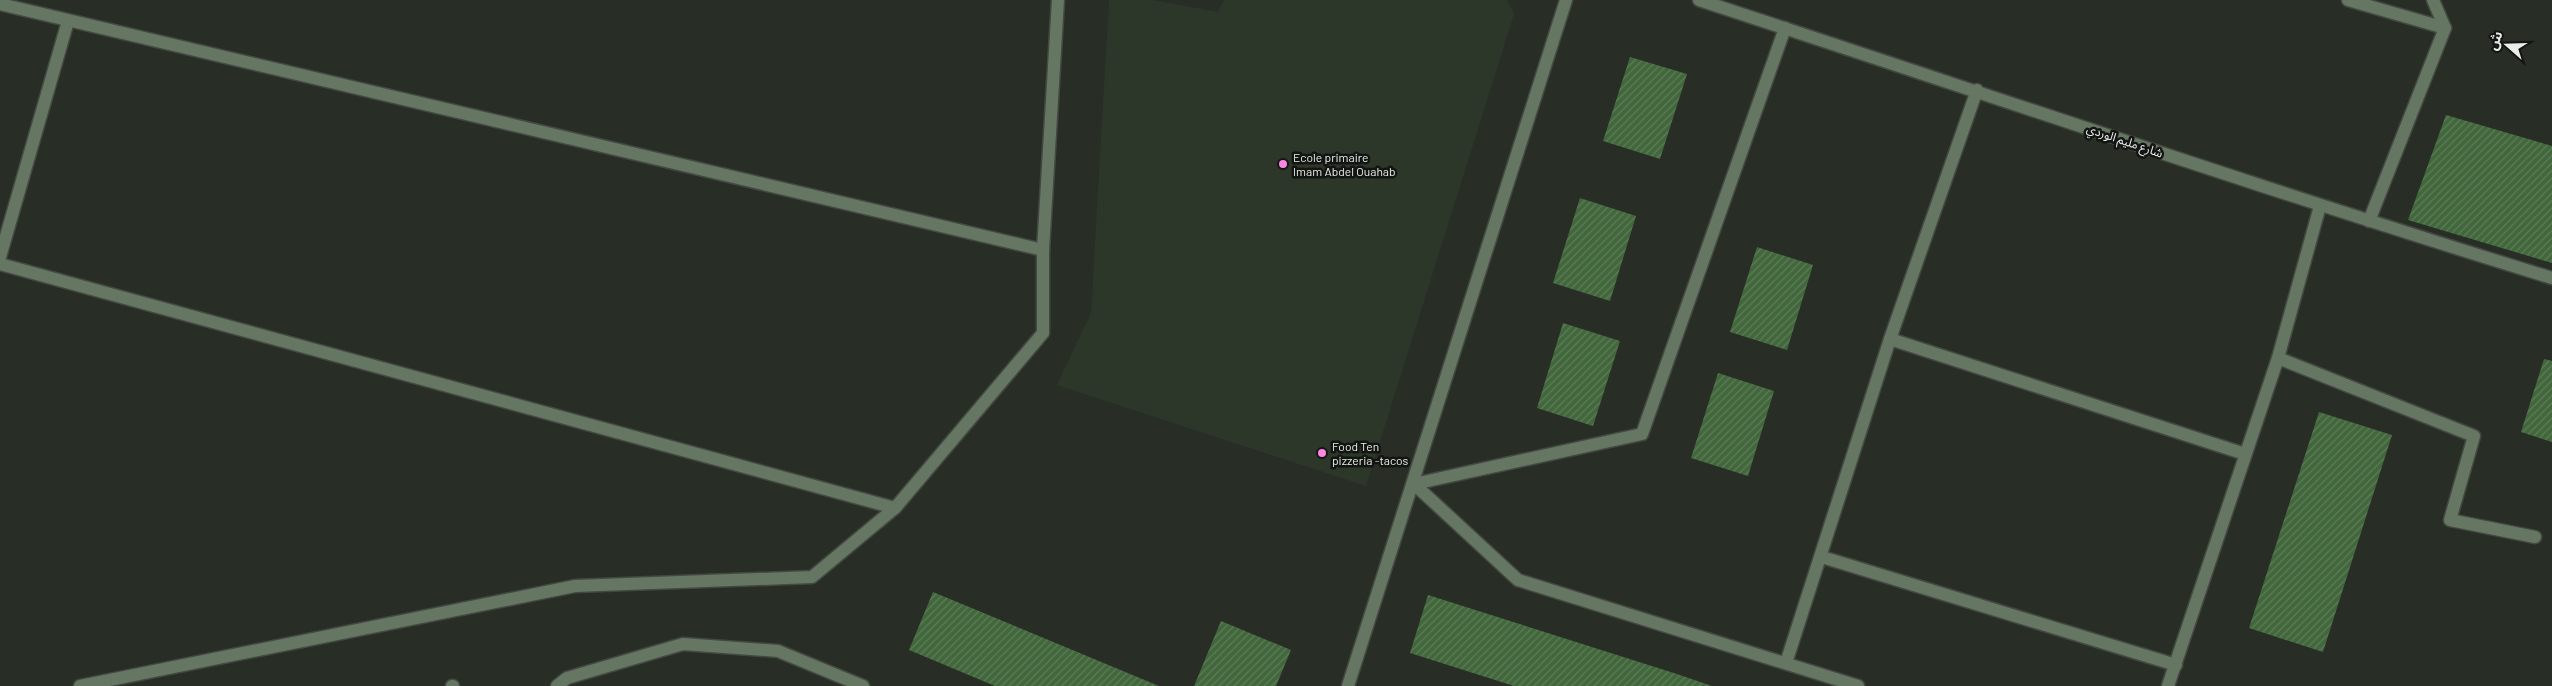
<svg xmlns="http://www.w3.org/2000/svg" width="2552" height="686" font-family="Barlow,'Noto Sans Arabic',sans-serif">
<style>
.built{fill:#2c372a}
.building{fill:url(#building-hatch)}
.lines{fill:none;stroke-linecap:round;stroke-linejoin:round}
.minor-casing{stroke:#434941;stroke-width:15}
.minor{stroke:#657662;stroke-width:12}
.poi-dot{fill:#fd86e3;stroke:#121512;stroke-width:2}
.labels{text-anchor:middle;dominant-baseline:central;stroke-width:5;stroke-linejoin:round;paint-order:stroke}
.street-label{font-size:12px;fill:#eaeee9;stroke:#121512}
.poi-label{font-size:12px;fill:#eaeee9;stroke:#121512;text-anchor:start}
</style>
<defs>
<pattern id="building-hatch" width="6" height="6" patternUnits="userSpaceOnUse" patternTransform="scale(1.25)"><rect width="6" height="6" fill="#42673c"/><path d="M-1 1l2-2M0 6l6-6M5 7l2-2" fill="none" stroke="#5d7d58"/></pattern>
</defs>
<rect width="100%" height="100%" fill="#282e26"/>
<path class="built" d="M1109,0h43l66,12 6,-12h283l7,14 -148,472 -309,-101 34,-72z"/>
<g class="building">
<path d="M1630,57l57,17 -27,85 -57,-18z"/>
<path d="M2446,115l106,31v117l-144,-43z"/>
<path d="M1580,198l56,18 -26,85 -57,-18z"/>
<path d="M1757,247l56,18 -26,85 -57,-18z"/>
<path d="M1563,323l57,18 -27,85 -56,-18z"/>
<path d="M2544,359l8,2v81l-31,-10z"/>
<path d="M1718,373l56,18 -26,85 -57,-18z"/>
<path d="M2319,412l73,23 -69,217 -74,-24z"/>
<path d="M933,592l226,94h-164l-86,-36z"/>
<path d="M1428,595l249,79 35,12h-198l-104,-33z"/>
<path d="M1221,621l70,29 -15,36h-82z"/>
</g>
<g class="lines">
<defs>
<g id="minor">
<path d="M1699,0c284,93 567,190 853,278"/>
<path d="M2348,0l97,28"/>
<path d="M0,4l1043,246"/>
<path d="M2369,221l76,-193 -12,-28"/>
<path d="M0,257l68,-236"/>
<path d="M0,264l895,244"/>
<path d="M1890,339l355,115"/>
<path d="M2278,358l196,78 -24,84 85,17"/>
<path d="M1414,484l228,-50 143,-406"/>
<path d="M1414,484l104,96 340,106"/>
<path d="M1822,557l354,108"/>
<path d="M1786,663l104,-324 87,-249"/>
<path d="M80,686l495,-100 237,-9 83,-69 148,-175v-83l15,-250"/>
<path d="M452,686h1"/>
<path d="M557,686l10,-8 116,-34 95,7 85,35"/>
<path d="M1348,686l218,-686"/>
<path d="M2168,686l110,-328 42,-152"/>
</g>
</defs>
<use href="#minor" class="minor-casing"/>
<use href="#minor" class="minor"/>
</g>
<g class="poi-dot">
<circle cx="1283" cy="164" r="5"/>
<circle cx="1322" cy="453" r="5"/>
</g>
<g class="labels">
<g class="street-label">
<text transform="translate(2125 140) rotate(19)">شارع مليم الوردي</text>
</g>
<g class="poi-label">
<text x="1293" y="157">Ecole primaire<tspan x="1293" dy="14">Imam Abdel Ouahab</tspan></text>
<text x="1332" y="446">Food Ten<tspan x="1332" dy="14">pizzeria -tacos</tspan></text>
</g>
</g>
<g transform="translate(2507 45) rotate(290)" stroke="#121512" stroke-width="4" paint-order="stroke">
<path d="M0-4L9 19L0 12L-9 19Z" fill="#eaeee9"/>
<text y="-8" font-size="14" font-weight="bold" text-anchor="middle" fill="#eaeee9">ش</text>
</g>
</svg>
